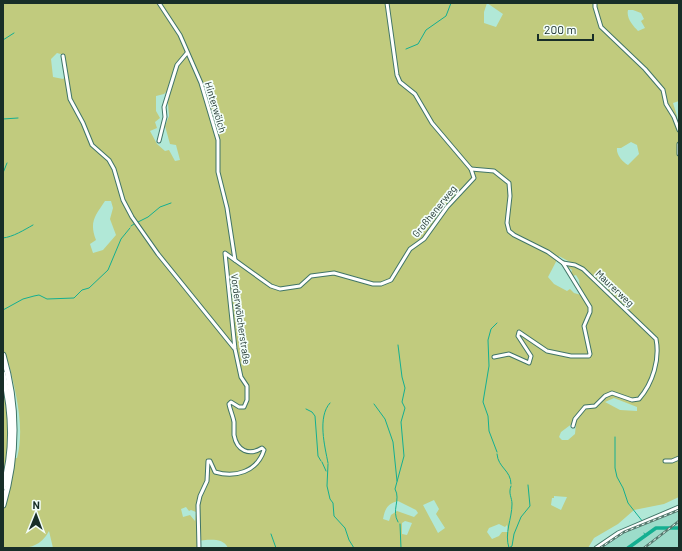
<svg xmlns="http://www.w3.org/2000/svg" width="682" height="551" viewBox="0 0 682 551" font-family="Barlow,sans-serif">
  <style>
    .built { fill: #9cdcca }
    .green { fill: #c1cb7e; fill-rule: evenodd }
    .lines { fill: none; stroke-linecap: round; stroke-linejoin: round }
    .stream { stroke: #14af91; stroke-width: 1 }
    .river { stroke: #14af91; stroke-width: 3.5 }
    .minor-casing { stroke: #417567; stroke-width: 5 }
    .highway-casing { stroke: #417567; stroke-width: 7 }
    .minor { stroke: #fff; stroke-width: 3 }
    .highway { stroke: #fff; stroke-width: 5 }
    .rail-casing { stroke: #567a6f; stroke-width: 2.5 }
    .rail { stroke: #f3fefb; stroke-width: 1; stroke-dasharray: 3; stroke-linecap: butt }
    .labels { text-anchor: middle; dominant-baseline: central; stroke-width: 3.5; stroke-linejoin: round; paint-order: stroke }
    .street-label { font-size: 10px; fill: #182e28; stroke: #f3fefb }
  </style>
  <rect width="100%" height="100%" fill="#b1e8d7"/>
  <polygon class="built" points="679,509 679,548 598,548 621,533"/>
  <path class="green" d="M3,3H679V101L673,103L677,116L679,136V497L664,504L634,510L618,524L594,538L588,548H228C223,537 207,540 197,541L198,548H53L49,531C38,551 23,548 3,548V385L8,423L7,457L17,458C25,427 16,394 9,364L3,366ZM487,3L503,14L496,27L484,23V12ZM628,10H633L641,13L644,19L641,21L645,28L638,31C633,26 626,18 628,10ZM57,53L64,55L67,75L63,79L53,77L51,59ZM167,91L169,116L165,126L170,144L176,145L180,160L175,161L169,150L165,151L157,144L150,131L157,128L155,122L160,118L156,111V96L164,94ZM631,142L637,145L639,154L628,165C622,162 616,154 617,148H621ZM105,201H111L113,208L110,219L116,235L103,250L93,253L90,244L96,240C89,222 95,216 105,201ZM559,256L570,262L564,264L572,270L571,273L573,276L576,275L579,280L581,295L574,293L570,289L567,291L554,284L548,277ZM614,398L637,407V411L620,410L605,402ZM573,423L576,424L575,434L568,440H562L559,437L561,432ZM554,496L567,497L561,510L551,505L552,498H554ZM434,500L439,509L436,514L445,528L438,533L423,505ZM398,501L416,510L418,513L414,517L397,511L391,515L389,521L383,519C385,509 387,504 398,501ZM186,507L189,511L191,510L196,512L195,521L190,515L183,517L181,509ZM405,521L412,523L407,535L402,534V523ZM499,524L505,527L507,525L508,532H502L499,536L492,539L487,532L489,528Z"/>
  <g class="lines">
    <g class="stream">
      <polyline points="3,40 14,33"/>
      <polyline points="406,49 418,44 426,30 446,16 451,3"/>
      <polyline points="3,119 18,118"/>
      <polyline points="3,173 7,163"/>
      <polyline points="138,222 148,217 160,207 171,203"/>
      <polyline points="131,226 134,224"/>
      <path d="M3,238C13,237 24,230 33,225"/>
      <polyline points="3,310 23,299 34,296 39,295 47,299 74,298 82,290 89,288 108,270 121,239 130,228"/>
      <polyline points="497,323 491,329 488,340 489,366 483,402 488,416 489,431 497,452"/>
      <polyline points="374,404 385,419 393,442 397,481"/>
      <polyline points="306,409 312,412 315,416 318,456 321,461"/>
      <polyline points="615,437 615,468 617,477 623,488 628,503 643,522"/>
      <path d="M497,454C498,468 511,470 511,484"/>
      <polyline points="322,462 326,471"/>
      <path d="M328,463C325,447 317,417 330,403"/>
      <polyline points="328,464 327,486 330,499 333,503 334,516 345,528 349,540 354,548"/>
      <path d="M398,522C391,510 401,500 395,489L404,456L401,422L405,408L402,402L405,388L402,377L398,345"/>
      <polyline points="400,524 401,548"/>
      <polyline points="644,533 645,535"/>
      <polyline points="271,534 276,548"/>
      <polyline points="509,548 512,546 514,534 521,517 530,506 528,485"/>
      <path d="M509,548C504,533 512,519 512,504C512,497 508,494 511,486"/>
    </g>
    <polyline class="river" points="628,548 656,528 679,528"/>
    <defs>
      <g id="minor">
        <polyline points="159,3 180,35 201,83 218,140 218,172 227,208 235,260"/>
        <polyline points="595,3 595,7 601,27 645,69 663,90 666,104 674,117 679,130"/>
        <polyline points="63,56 70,99 83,123 92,145 109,160 114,169 123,200 132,217 158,254 234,348"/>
        <polyline points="159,141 165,117 164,107 177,65 187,53"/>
        <polyline points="679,144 679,154"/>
        <path d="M471,169L494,171L509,183L510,196L507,223L509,231L514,235L548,252L563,263L575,265L583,269L656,339C660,359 653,383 639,399L632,400L612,393L605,396L595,406L585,407L575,419L573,426"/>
        <polyline points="494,357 509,354 529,363 531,356 518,336 519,332 547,351 571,356 589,356 590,354 584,326 590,312 590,307 563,263"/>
        <polyline points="665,461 672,461 679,458"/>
        <path d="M199,548L198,505L200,496L207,481L208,461H210L215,472C235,478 257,472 264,450L262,448C249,456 237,451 234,435C234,431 234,427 234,422C233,416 230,410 229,404L231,402L239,407H244L247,400V386L241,377L235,349L225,253L271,286L280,289L300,286L311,276L334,273L373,284H381L391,280L410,249L424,239L447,207L474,178L471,169L432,123L415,94L400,82L397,75L387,3"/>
        <polyline points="596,548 618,533 679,507"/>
      </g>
      <g id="highway">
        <path d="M3,355C18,406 18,454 3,505"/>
        <path d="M3,374C12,411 14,450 3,487"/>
      </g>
    </defs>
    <use href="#minor" class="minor-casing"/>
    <use href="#highway" class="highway-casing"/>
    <use href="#minor" class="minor"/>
    <use href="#highway" class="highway"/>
    <defs>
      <g id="rail">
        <polyline points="600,548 624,532 679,510"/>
        <polyline points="644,548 679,521"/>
      </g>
    </defs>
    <use href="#rail" class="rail-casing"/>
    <use href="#rail" class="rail"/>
  </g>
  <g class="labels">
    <g class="street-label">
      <text transform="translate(216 107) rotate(73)">Hinterwölch</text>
      <text transform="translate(434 211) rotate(-51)">Großhenerweg</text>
      <text transform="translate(615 288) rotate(43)">Maurerweg</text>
      <text transform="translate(241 319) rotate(82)">Vorderwölcherstraße</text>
    </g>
  </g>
  <rect width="682" height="551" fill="none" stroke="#182e28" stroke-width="8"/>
  <g transform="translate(36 515) rotate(1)" stroke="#f3fefb" stroke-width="3" paint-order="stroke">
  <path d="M0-3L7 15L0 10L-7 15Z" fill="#182e28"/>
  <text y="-6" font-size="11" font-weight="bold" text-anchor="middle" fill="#182e28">N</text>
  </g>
  <path d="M538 34v6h55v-6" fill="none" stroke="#182e28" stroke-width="2"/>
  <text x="544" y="34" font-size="12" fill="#182e28" stroke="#f3fefb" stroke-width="3" paint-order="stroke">200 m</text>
</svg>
